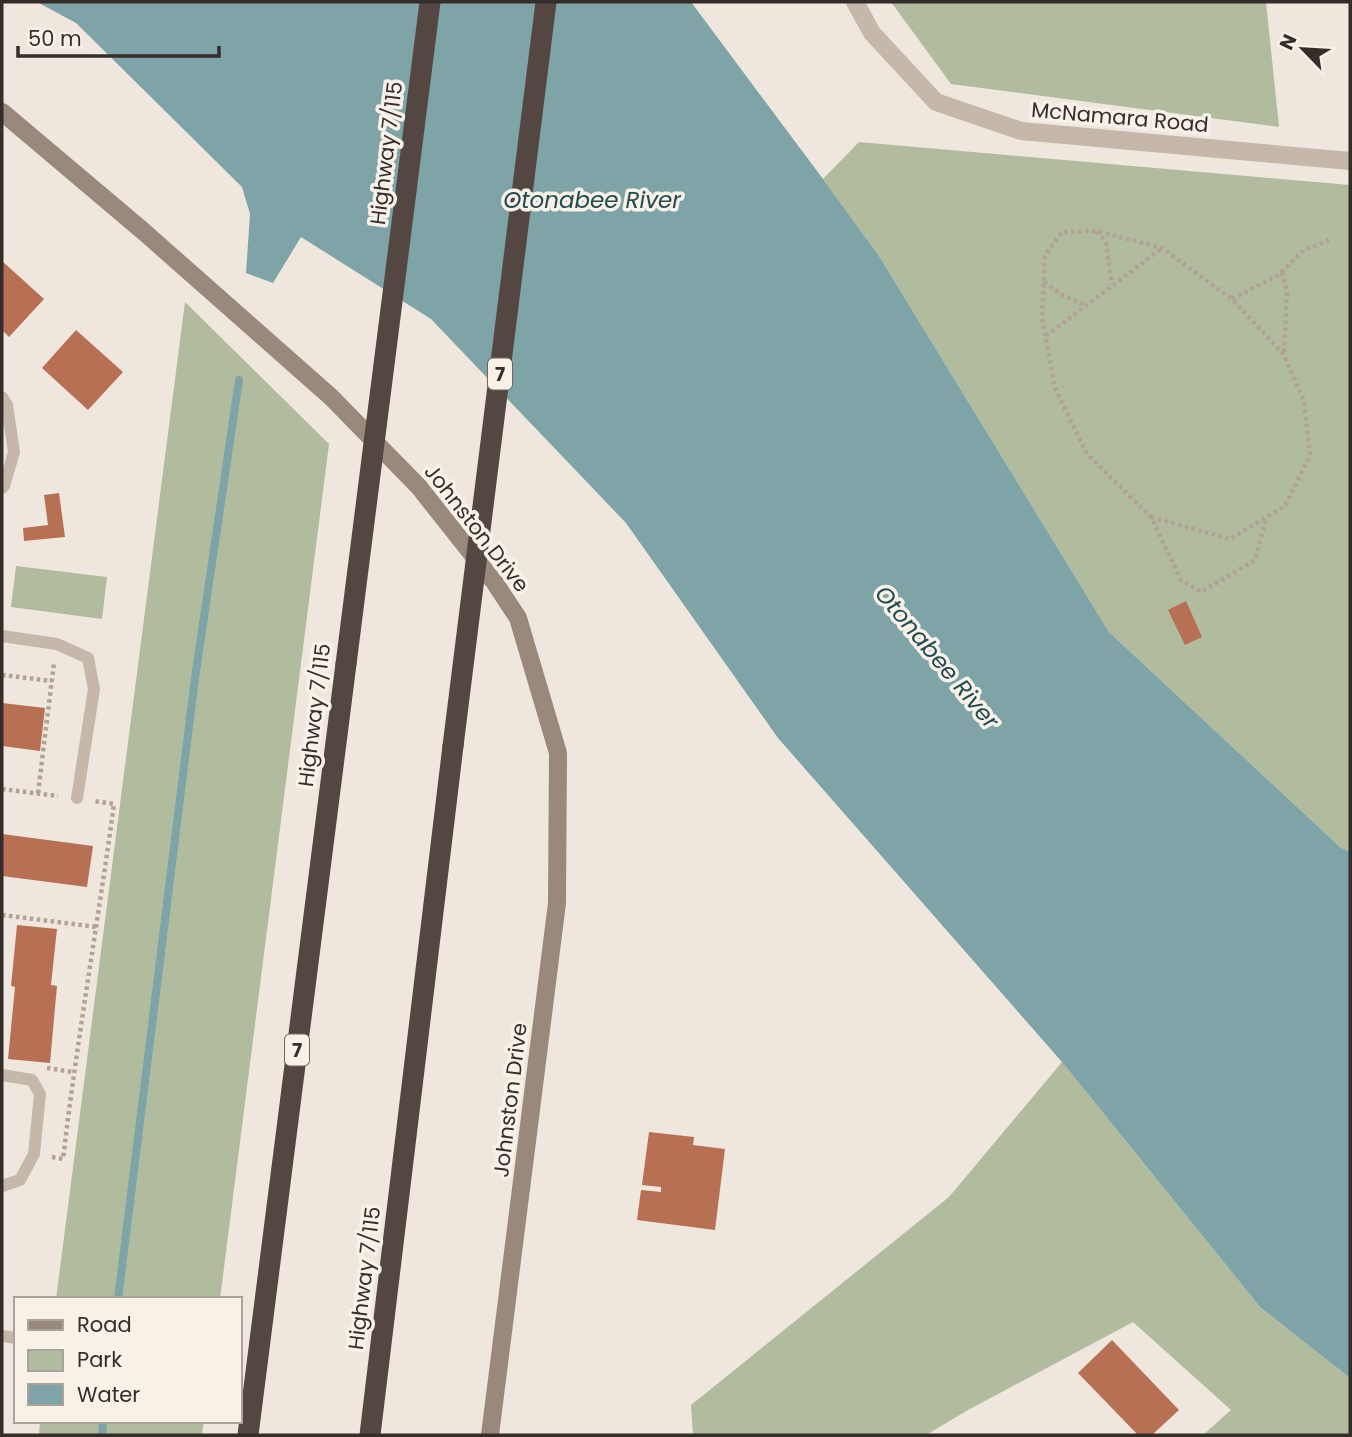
<svg xmlns="http://www.w3.org/2000/svg" width="1352" height="1437" viewBox="0 0 1352 1437" font-family="Poppins,sans-serif">
  <style>
    .green { fill: #b1bc9e }
    .water { fill: #7fa4a8 }
    .lines { fill: none; stroke-linecap: round; stroke-linejoin: round }
    .stream { stroke: #7fa4a8; stroke-width: 8 }
    .building { fill: #b77053 }
    .path { stroke: #b1a294; stroke-width: 4.5; stroke-dasharray: 3.5 3.5; stroke-linecap: butt }
    .lane { stroke: #c5b8aa; stroke-width: 12 }
    .street { stroke: #c5b8aa; stroke-width: 18 }
    .secondary { stroke: #99887c; stroke-width: 18 }
    .highway { stroke: #544741; stroke-width: 21 }
    .highway-bridge { stroke: #544741; stroke-width: 21 }
    .labels { text-anchor: middle; dominant-baseline: central; stroke-width: 7; stroke-linejoin: round; paint-order: stroke }
    .shield { fill: #f7f1e8; stroke: #6e6862; stroke-width: 2 }
    .shield-label { font-size: 19px; font-weight: bold; fill: #342d29 }
    .street-label { font-size: 21px; fill: #342d29; stroke: #f7f1e8 }
    .water-label { font-size: 23px; font-style: italic; fill: #234b50; stroke: #f7f1e8 }
  </style>
  <rect width="100%" height="100%" fill="#efe7dd"/>
  <g class="green">
    <polygon points="891,2 1266,2 1279,127 951,84"/>
    <polygon points="859,142 1350,185 1350,852 1340,847 1109,632 879,256 823,179"/>
    <polygon points="185,302 329,444 220,1299 56,1299"/>
    <polygon points="16,566 107,577 102,619 11,607"/>
    <polygon points="1062,1062 1260,1307 1350,1378 1350,1435 1203,1435 1231,1410 1133,1322 968,1410 926,1435 693,1435 691,1405 949,1197"/>
    <polygon points="40,1421 204,1421 202,1435 39,1435"/>
  </g>
  <polygon class="water" points="37,2 691,2 823,179 879,256 1109,632 1340,847 1350,852 1350,1378 1260,1307 1062,1062 778,738 626,523 431,319 301,237 273,283 246,273 250,214 242,187 76,23"/>
  <g class="lines">
    <g class="stream">
      <polyline points="118,1299 195,678 239,380"/>
      <polyline points="102,1435 103,1421"/>
    </g>
  </g>
  <g class="building">
    <polygon points="2,261 44,299 9,337 2,330"/>
    <polygon points="76,330 123,372 88,410 42,368"/>
    <polygon points="59,493 65,537 24,541 23,528 48,525 44,495"/>
    <polygon points="1186,601 1202,637 1185,645 1168,610"/>
    <polygon points="2,703 45,708 40,751 2,746"/>
    <polygon points="2,834 93,846 87,887 2,876"/>
    <polygon points="17,925 57,929 51,985 57,986 50,1063 8,1059 15,987 11,986"/>
    <polygon points="649,1132 694,1137 693,1145 725,1149 715,1230 637,1220 641,1190 661,1192 661,1187 642,1185"/>
    <polygon points="1112,1340 1179,1410 1152,1435 1138,1435 1078,1373"/>
  </g>
  <g class="lines">
    <g class="path">
      <polyline points="1097,231 1106,243 1112,285"/>
      <polyline points="1282,272 1287,292 1284,355"/>
      <polyline points="1044,282 1064,296 1086,305"/>
      <polyline points="1232,299 1277,276 1304,250 1329,240"/>
      <polyline points="1046,336 1162,248"/>
      <polyline points="1151,517 1230,539 1285,506 1310,455 1304,401 1284,355 1232,299 1162,248 1097,231 1062,232 1045,256 1042,317 1055,388 1087,454 1151,517 1181,580 1201,592 1255,560 1266,518"/>
      <polyline points="2,675 52,681"/>
      <polyline points="2,789 58,796"/>
      <polyline points="38,793 54,663"/>
      <polyline points="2,915 97,927"/>
      <polyline points="47,1068 73,1072"/>
      <path d="M52,1157L63,1159C77,1040 98,922 114,804L94,801"/>
    </g>
    <g class="lane">
      <polyline points="2,397 7,405 14,452 4,486 2,488"/>
      <polyline points="2,636 57,644 88,658 94,689 77,798"/>
      <polyline points="2,1075 32,1080 40,1094 34,1154 20,1180 2,1186"/>
      <polyline points="2,1336 16,1338"/>
    </g>
    <polyline class="street" points="855,2 872,33 936,102 1021,131 1350,161"/>
    <polyline class="secondary" points="2,112 143,231 331,397 419,487 495,583 518,618 558,753 557,903 490,1435"/>
    <g class="highway">
      <polyline points="248,1435 346,664"/>
      <polyline points="370,1435 453,746"/>
    </g>
    <g class="highway-bridge">
      <polyline points="346,664 430,2"/>
      <polyline points="453,746 546,2"/>
    </g>
  </g>
  <g class="labels">
    <g class="shield">
      <rect x="488" y="358.5" width="24" height="31" rx="5"/>
      <rect x="285" y="1034.5" width="24" height="31" rx="5"/>
    </g>
    <g class="shield-label">
      <text x="500" y="374">7</text>
      <text x="297" y="1050">7</text>
    </g>
    <g class="street-label">
      <text transform="translate(1120 117) rotate(5)">McNamara Road</text>
      <text transform="translate(386 153) rotate(-83)">Highway 7/115</text>
      <text transform="translate(477 528) rotate(52)">Johnston Drive</text>
      <text transform="translate(314 715) rotate(-83)">Highway 7/115</text>
      <text transform="translate(510 1100) rotate(-83)">Johnston Drive</text>
      <text transform="translate(364 1278) rotate(-83)">Highway 7/115</text>
    </g>
    <g class="water-label">
      <text x="592" y="200">Otonabee River</text>
      <text transform="translate(937 657) rotate(50)">Otonabee River</text>
    </g>
  </g>
  <rect width="1352" height="1437" fill="none" stroke="#342d29" stroke-width="7"/>
  <rect x="14" y="1297" width="228" height="126" fill="#f7f1e8" stroke="#a9a39c" stroke-width="2"/>
  <rect x="28" y="1320" width="35" height="10" fill="#99887c" stroke="#a9a39c" stroke-width="2"/>
  <text x="77" y="1332" font-size="21" fill="#342d29">Road</text>
  <rect x="28" y="1350" width="35" height="21" fill="#b1bc9e" stroke="#a9a39c" stroke-width="2"/>
  <text x="77" y="1367" font-size="21" fill="#342d29">Park</text>
  <rect x="28" y="1384" width="35" height="21" fill="#7fa4a8" stroke="#a9a39c" stroke-width="2"/>
  <text x="77" y="1402" font-size="21" fill="#342d29">Water</text>
  <g transform="translate(1303 49) rotate(295)" stroke="#f7f1e8" stroke-width="5" paint-order="stroke">
  <path d="M0-5L12 26L0 18L-12 26Z" fill="#342d29"/>
  <text y="-10" font-size="19" font-weight="bold" text-anchor="middle" fill="#342d29">N</text>
  </g>
  <path d="M18 46v10h201v-10" fill="none" stroke="#342d29" stroke-width="3.5"/>
  <text x="28" y="46" font-size="21" fill="#342d29" stroke="#f7f1e8" stroke-width="5" paint-order="stroke">50 m</text>
</svg>
